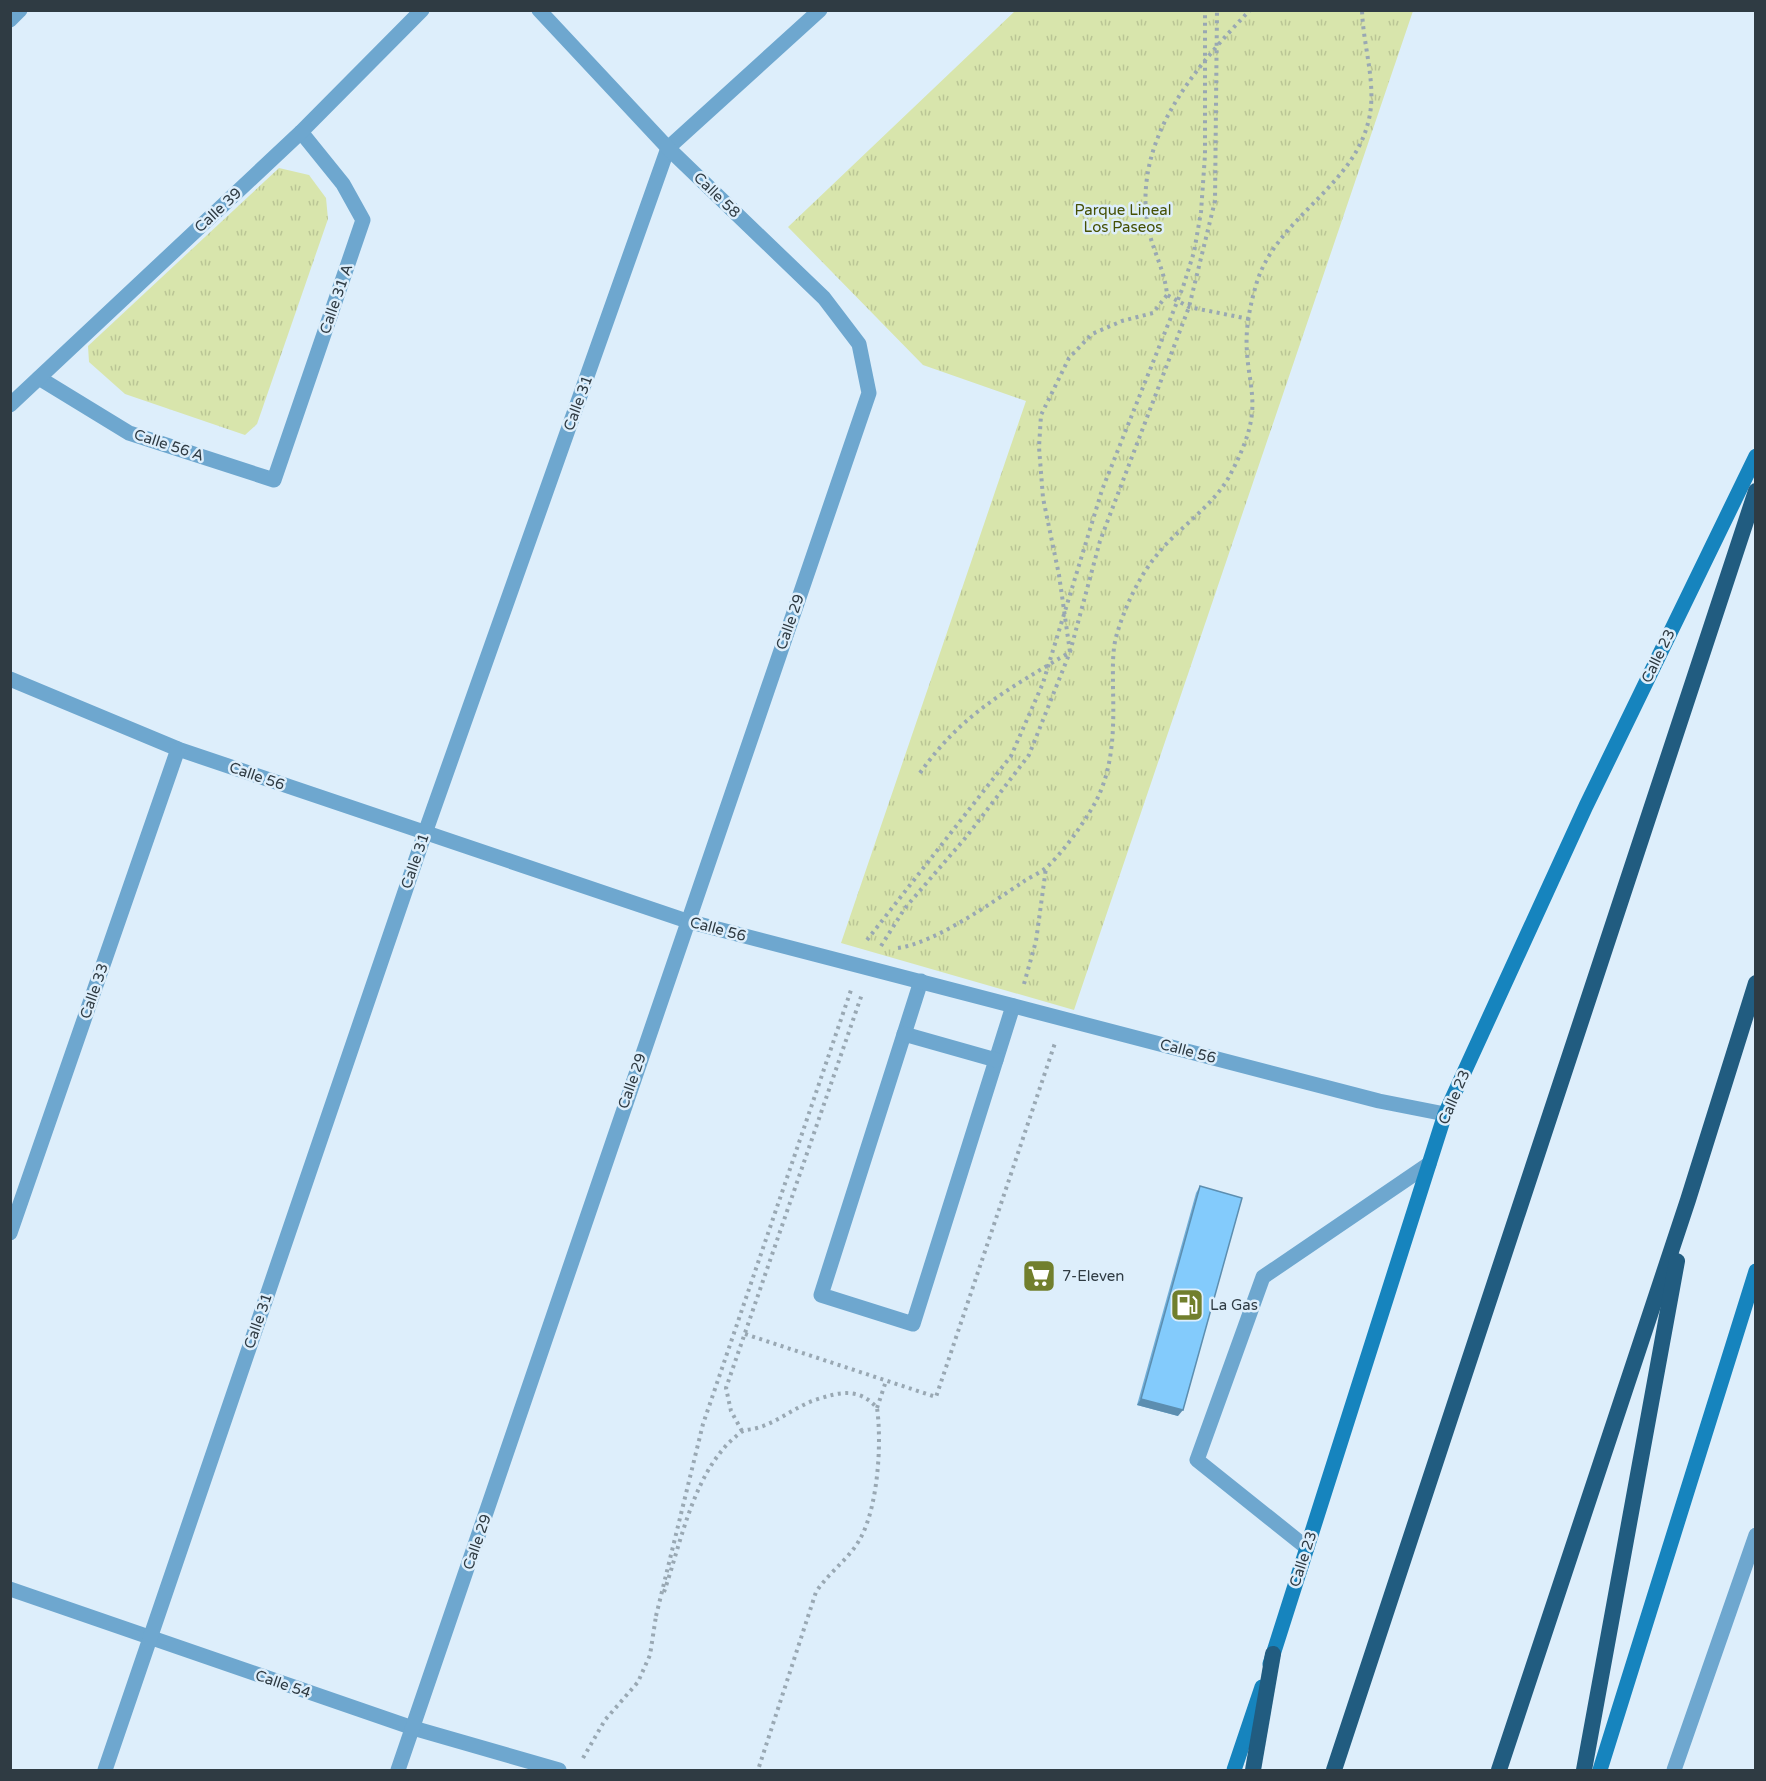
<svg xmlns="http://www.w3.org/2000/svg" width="1766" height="1781" viewBox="0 0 1766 1781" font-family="'Varela Round',sans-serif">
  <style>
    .grass { fill: url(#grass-tufts) }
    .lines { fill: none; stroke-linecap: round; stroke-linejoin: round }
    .path { stroke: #99a8b3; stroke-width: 4; stroke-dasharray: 3 4.5; stroke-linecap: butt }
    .service { stroke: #6ea7cf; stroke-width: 15 }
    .minor { stroke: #6ea7cf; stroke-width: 15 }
    .secondary { stroke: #1684be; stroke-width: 15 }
    .trunk { stroke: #215c80; stroke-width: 16 }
    .wall { fill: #71afd9 }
    .shaded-wall { fill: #5c8eb0 }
    .building { fill: #83cbfc; stroke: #5c8eb0; stroke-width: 1.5 }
    .labels { text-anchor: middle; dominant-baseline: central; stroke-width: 5; stroke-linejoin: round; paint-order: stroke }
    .street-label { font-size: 15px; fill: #2f3b43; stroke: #ddeefb }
    .park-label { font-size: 15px; fill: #455004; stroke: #ddeefb }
    .poi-label { font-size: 15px; fill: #2f3b43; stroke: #ddeefb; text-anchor: start }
  </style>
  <defs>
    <pattern id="grass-tufts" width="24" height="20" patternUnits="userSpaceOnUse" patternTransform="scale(1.5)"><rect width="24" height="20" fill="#d8e5ac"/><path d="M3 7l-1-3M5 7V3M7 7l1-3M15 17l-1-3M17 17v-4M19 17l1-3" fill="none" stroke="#bac595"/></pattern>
  </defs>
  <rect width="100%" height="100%" fill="#ddeefb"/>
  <g class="grass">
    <polygon points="1015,11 1413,11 1074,1010 841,943 1026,401 923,365 788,227"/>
    <polygon points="279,168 309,175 326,198 328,219 257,424 245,435 125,394 89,362 88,346"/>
  </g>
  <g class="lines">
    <g class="path">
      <path d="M1249,319L1189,307L1167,295C1165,269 1150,246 1147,221C1135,136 1196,67 1250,10"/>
      <path d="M920,773C962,713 1009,689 1070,652L1059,575L1043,498L1039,447L1041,415L1069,358L1092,334L1122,321L1153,313L1167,295"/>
      <polyline points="867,940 1011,756 1043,683 1102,490 1183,287 1194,252 1201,212 1205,155 1205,10"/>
      <polyline points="881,946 905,908 967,836 1029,755 1070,652 1100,541 1189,307 1215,201 1217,10"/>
      <path d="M898,948C935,943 991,903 1023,882C1030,877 1040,873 1047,867C1062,853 1078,831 1089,813C1114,775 1114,732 1113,688C1113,671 1112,653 1116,637C1124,609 1138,578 1156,556C1178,528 1211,508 1229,477C1239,458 1250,435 1252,413C1254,392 1248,373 1247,352C1245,329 1250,306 1256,285C1275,219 1351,189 1368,123C1378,87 1363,47 1362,10"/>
      <polyline points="1024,984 1036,941 1046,868"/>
      <polyline points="745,1334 936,1397 1055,1043"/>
      <polyline points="877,1408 886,1381"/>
      <polyline points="742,1431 731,1411 726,1388 862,994"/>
      <path d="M664,1592C682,1540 694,1468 740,1433C745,1429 751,1430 757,1428C778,1422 795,1407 815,1400C839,1392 859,1387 877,1408C882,1443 878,1507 860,1539C849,1559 829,1572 816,1592L758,1770"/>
      <polyline points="656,1616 703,1424 851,990"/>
      <polyline points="583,1758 605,1720 638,1682 650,1655 656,1616"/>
    </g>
    <g class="service">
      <polyline points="921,981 821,1295 913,1324 1013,1006"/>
      <polyline points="904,1034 996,1060"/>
      <polyline points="1307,1548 1197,1460 1263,1277 1429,1164"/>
      <polyline points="1674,1770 1756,1535"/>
    </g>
    <g class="minor">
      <polyline points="10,20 20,10"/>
      <polyline points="39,378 129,433 274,480 363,220 343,184 301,132"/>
      <polyline points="10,405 301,132 422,10"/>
      <polyline points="10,679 178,749 687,921 1379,1101 1445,1114"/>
      <polyline points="10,1233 178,749"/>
      <polyline points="10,1589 413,1728 559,1770"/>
      <polyline points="105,1770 425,833 668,148 820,10"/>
      <polyline points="398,1770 869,393 859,344 824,298 668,148 539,10"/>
    </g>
    <g class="secondary">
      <polyline points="1270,1664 1445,1114 1586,806 1756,456"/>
      <polyline points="1234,1770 1262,1687"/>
      <polyline points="1600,1770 1756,1271"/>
    </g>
    <g class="trunk">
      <polyline points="1253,1770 1273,1654"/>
      <polyline points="1334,1770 1756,491"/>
      <polyline points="1499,1770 1688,1200 1756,983"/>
      <polyline points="1584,1770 1677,1261"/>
    </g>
  </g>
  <polygon class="wall" points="1200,1186 1178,1416 1137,1405 1196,1193"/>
  <polygon class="shaded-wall" points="1141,1399 1183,1410 1178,1416 1137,1405"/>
  <polygon class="building" points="1200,1186 1242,1198 1183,1410 1141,1399"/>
  <defs>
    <symbol id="supermarket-square" viewBox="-11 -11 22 22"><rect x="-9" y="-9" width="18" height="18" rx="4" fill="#717f2d" stroke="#ddeefb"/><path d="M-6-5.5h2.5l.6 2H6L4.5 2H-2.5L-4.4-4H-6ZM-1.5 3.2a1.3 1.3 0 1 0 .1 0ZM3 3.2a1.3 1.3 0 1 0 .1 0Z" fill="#fff"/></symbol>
    <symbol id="fuel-square" viewBox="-11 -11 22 22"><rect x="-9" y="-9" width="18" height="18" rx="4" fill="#717f2d" stroke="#ddeefb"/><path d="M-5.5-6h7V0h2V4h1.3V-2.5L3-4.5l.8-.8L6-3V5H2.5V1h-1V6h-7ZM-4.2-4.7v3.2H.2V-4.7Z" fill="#fff"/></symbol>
  </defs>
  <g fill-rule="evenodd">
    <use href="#supermarket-square" x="1020" y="1257" width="38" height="38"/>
    <use href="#fuel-square" x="1168" y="1286" width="38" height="38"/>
  </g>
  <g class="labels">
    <g class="street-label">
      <text transform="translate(717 195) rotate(44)">Calle 58</text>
      <text transform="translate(218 210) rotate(-43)">Calle 39</text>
      <text transform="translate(336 299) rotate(-71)">Calle 31 A</text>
      <text transform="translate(578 403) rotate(-70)">Calle 31</text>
      <text transform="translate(169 445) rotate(18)">Calle 56 A</text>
      <text transform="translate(790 622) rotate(-71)">Calle 29</text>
      <text transform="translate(1658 656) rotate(-64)">Calle 23</text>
      <text transform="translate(257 776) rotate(19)">Calle 56</text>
      <text transform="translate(415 861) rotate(-71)">Calle 31</text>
      <text transform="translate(718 929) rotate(15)">Calle 56</text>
      <text transform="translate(94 991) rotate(-71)">Calle 33</text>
      <text transform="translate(1188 1051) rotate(15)">Calle 56</text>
      <text transform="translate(632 1081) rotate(-71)">Calle 29</text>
      <text transform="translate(1454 1097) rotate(-67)">Calle 23</text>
      <text transform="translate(258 1321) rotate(-71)">Calle 31</text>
      <text transform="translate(477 1542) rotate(-71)">Calle 29</text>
      <text transform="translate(1303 1559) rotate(-72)">Calle 23</text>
      <text transform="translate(283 1684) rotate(19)">Calle 54</text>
    </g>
    <g class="park-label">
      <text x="1123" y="210">Parque Lineal<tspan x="1123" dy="17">Los Paseos</tspan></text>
    </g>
    <g class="poi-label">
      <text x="1062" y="1276">7-Eleven</text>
      <text x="1210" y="1305">La Gas</text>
    </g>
  </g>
  <rect width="1766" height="1781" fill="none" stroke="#2f3b43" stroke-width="24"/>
</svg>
